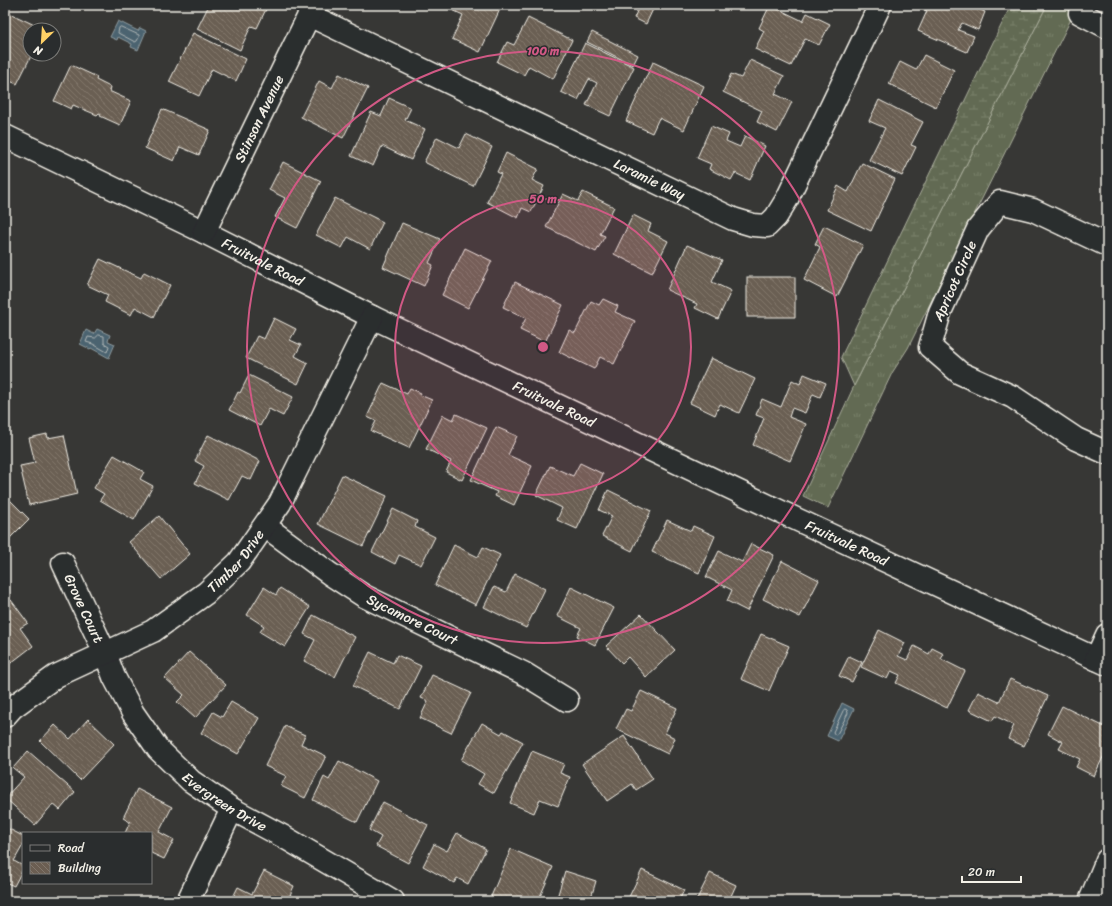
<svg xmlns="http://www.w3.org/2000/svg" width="1112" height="906" viewBox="0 0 1112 906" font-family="Sriracha,sans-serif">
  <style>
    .grass { fill: url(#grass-tufts); stroke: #abae9d }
    .wetland { fill: url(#wetland-marsh); stroke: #abae9d }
    .water { fill: #4c6370; stroke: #8f9ca0 }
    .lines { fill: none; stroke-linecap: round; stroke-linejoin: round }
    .shore { stroke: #b1b8b8; stroke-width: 1 }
    .building { fill: url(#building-back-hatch); stroke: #f4f1e8 }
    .minor-casing { stroke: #f4f1e8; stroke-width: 25 }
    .minor { stroke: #2a2d2e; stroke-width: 22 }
    .ring { fill: none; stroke: #d15985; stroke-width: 2 }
    .labels { text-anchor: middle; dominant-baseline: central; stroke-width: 3; stroke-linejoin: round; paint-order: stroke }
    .street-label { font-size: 14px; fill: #f4f1e8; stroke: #2a2d2e }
    .centre { fill: #d15985; stroke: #2a2d2e; stroke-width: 2 }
    .ring-label { font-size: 12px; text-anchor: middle; font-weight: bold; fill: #d15985; stroke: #2a2d2e; stroke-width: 3; stroke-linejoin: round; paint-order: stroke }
  </style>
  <defs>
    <pattern id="grass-tufts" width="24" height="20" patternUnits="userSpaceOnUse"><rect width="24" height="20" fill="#626b52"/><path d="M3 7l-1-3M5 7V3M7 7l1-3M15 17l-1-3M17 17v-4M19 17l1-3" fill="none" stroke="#79816b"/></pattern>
    <pattern id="wetland-marsh" width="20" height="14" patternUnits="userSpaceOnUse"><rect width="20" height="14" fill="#626b52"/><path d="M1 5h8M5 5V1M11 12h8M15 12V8" fill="none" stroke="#79816b"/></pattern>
    <pattern id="building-back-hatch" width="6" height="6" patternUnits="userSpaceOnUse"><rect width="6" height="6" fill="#6b5e52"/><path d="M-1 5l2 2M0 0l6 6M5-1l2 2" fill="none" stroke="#81766b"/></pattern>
  </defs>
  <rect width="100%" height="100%" fill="#373735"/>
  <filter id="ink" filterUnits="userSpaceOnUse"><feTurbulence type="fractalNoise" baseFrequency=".025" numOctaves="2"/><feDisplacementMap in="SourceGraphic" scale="8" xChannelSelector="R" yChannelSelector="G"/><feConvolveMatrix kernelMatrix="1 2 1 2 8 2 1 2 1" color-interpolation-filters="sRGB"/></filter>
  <g filter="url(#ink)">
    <polygon class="grass" points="1047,5 1078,5 908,348 892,373 828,508 803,496 854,386"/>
    <polygon class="wetland" points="1011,5 1047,5 854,386 841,357"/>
    <g class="water">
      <polygon points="118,21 138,31 140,28 146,31 138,50 131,47 132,44 118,37 117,40 110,37"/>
      <polygon points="97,329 110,335 108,341 115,344 109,358 91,348 90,349 80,344 86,330 94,334"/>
      <polygon points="842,703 854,709 838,741 827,736"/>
    </g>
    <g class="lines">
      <g class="shore">
        <polygon points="121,27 139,35 139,37 137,41 135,42 118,33 119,28"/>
        <polygon points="99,335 104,336 104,343 109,346 107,352 93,344 86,342 88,337 95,338"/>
        <polygon points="845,709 847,710 848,713 837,734 835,735 833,732 843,711"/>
      </g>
    </g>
    <g class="building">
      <polygon points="209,5 268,5 257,28 251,26 240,50 197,29"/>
      <polygon points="447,5 502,5 480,52 452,39 463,15 446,7"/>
      <polygon points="629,5 655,5 646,24 634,18 638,9"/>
      <polygon points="770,5 803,21 807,13 830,24 819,45 805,39 791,66 755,49 764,31 759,28"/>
      <polygon points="924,5 969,5 985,12 978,30 962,23 958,30 974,36 967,52 918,31 927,11 923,9"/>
      <polygon points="5,11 43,29 30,30 30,54 32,54 17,84 5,79"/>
      <polygon points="528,18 572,40 553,79 529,66 524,75 497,62 507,42 514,45"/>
      <polygon points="592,32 638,55 633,65 587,42"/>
      <polygon points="193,33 246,59 236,81 212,69 199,96 169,82"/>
      <polygon points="585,43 634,67 610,116 586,105 597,83 589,79 578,100 561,92"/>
      <polygon points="924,55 954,70 936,107 889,84 900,62 916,70"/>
      <polygon points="750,60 784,76 775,94 792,102 777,132 757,122 762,111 723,92 731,74 741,78"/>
      <polygon points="653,62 704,86 684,130 659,118 652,133 626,121"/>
      <polygon points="71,65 97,77 96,80 110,87 109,91 131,101 120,125 100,116 101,114 99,113 97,115 73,105 71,109 54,101"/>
      <polygon points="339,74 368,88 343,138 301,117 319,81 332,88"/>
      <polygon points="389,98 411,108 405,120 425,129 411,160 382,146 373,166 351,156 371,112 381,116"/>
      <polygon points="879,100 923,122 911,145 916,147 902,176 869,160 885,128 869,121"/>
      <polygon points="162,109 210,130 199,155 180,147 174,161 145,148"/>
      <polygon points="711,126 729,134 726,141 740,147 745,136 765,146 750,180 735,173 731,180 709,169 711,164 697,158"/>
      <polygon points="466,134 492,147 473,186 424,162 437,137 459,148"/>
      <polygon points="506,153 538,169 532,180 544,186 531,212 522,208 518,218 487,202 501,174 497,172"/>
      <polygon points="283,162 321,181 297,228 275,217 285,198 269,190"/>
      <polygon points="862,163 895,179 871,231 827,210 838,186 848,192"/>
      <polygon points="583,192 614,207 600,234 605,236 596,252 546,227 563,194 578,201"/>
      <polygon points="335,198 383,222 370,249 348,237 342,248 316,235"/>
      <polygon points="633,215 651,224 648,231 668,241 652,273 614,254"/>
      <polygon points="402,223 440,239 429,263 433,265 424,286 383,267"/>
      <polygon points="824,226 863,245 837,297 804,280 820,247 815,244"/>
      <polygon points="687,245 722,260 712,282 731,291 718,319 695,308 697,304 667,290"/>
      <polygon points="465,248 492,261 468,308 442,295"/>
      <polygon points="100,259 141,278 144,272 170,285 154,317 135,307 131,315 105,302 108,295 87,285"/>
      <rect x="747" y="277" width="48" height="40"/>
      <polygon points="515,282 563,305 545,342 520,330 526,318 503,307"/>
      <polygon points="603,299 618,306 615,312 635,321 614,364 600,357 594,369 559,352 569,330 575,333 591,301 599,305"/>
      <polygon points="274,318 296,329 290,340 301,345 295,356 308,363 298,384 246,358 257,336 264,339"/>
      <polygon points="711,358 755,379 739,413 720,404 715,415 690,403"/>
      <polygon points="804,374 826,383 820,397 813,394 805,413 792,408 789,417 806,424 790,461 753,445 764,418 756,415 762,399 781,407 792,380 800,384"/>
      <polygon points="249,375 293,397 283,416 269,409 260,426 229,410 238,392 240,393"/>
      <polygon points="383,383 407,394 410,388 421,393 420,395 432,400 409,448 371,431 376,421 367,417"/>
      <polygon points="456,414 487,428 462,480 446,472 451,461 426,449 443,415 453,420"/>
      <polygon points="496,427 517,436 508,455 532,466 514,505 495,496 497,492 471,480"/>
      <polygon points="47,434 48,438 64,435 77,494 29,505 20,466 35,463 29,438"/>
      <polygon points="208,435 260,461 251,480 242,476 229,500 195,483 204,466 195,461"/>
      <polygon points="114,455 144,472 140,479 153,486 134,520 100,500 104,494 94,488"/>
      <polygon points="580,463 603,474 577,529 557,520 562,508 536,495 550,466 573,476"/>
      <polygon points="342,475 387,496 363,546 318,524"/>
      <polygon points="608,490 651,511 632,551 602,536 612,516 599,510"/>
      <polygon points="5,495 29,519 5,543"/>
      <polygon points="393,509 417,521 415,527 435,537 421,565 399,555 395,564 372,552"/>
      <polygon points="159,516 190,554 161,579 129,542"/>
      <polygon points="667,520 691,531 693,526 715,536 699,573 652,552"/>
      <polygon points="751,544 774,555 747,611 727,601 732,590 706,577 719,551 742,562"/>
      <polygon points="454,545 478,557 483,547 500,555 476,605 435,585"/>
      <polygon points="782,561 819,580 800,617 763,599"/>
      <polygon points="515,574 545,589 526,628 484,607 494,587 506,592"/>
      <polygon points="5,586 10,597 5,599"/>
      <polygon points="264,587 276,595 280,588 310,607 285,647 260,632 264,626 247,615"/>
      <polygon points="571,587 614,608 595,645 577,636 581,628 557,616"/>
      <polygon points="11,600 28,623 20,628 33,646 7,666 5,664 5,605"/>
      <polygon points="641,614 675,650 646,677 628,657 622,663 606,646"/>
      <polygon points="313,615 355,637 335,677 304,661 315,640 304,634"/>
      <polygon points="879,630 905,643 898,656 907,660 914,646 929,654 932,648 944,654 941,659 965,671 947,708 896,683 900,675 891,671 887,679 861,667"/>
      <polygon points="761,634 789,646 769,691 741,679"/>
      <polygon points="189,652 226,685 195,718 177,702 184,695 165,678"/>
      <polygon points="370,652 393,663 397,655 421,666 400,709 353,686"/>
      <polygon points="849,656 862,662 852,682 839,676"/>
      <polygon points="432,675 471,693 451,733 420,718 428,701 421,698"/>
      <polygon points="1010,679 1048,696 1024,746 1008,739 1014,725 995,716 992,721 969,710 978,692 999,702"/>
      <polygon points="641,691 677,708 665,733 675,738 668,754 616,729 626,709 631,711"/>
      <polygon points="231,702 259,718 238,754 201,733 213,712 222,717"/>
      <polygon points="1062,706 1107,728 1107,749 1094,776 1076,767 1080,759 1059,749 1063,742 1048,734"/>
      <polygon points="88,719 114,744 80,780 40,741 55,725 70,739"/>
      <polygon points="482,723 501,734 503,731 523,742 494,793 478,784 484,774 461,760"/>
      <polygon points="285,726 305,735 301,744 326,756 305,798 281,786 286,776 265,766"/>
      <polygon points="624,736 653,779 636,790 632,784 607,801 582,764"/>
      <polygon points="28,751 75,792 60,810 53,804 35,825 5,798 24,777 13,768"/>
      <polygon points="532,751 564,764 560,773 570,777 558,806 540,799 534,813 510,803"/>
      <polygon points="339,761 377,781 357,822 313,800 324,777 329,780"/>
      <polygon points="137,789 172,807 159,832 174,840 164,859 151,853 151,833 125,833 130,822 123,818"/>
      <polygon points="383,802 428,825 408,863 376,846 381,837 369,830"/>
      <polygon points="5,827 23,836 23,845 14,861 23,866 23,869 14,886 5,882"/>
      <polygon points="457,833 486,849 468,884 457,878 454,883 423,866 434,844 447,851"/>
      <polygon points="511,849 553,867 538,901 495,901 490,899"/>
      <polygon points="642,870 684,890 679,901 633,901 628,899"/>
      <polygon points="264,871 294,886 290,895 301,901 231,901 238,887 252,894"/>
      <polygon points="565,871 596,881 590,901 556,901"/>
      <polygon points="710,873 736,885 731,896 740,900 742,896 753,901 696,901"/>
    </g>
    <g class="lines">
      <defs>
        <g id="minor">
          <polyline points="1080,13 1107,27"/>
          <path id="s1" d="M309,15L733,219L753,225L767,226L776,217L787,199L880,5"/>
          <path id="s2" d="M5,136L204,232L372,317L798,520L1107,664"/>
          <path id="s3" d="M204,232L314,5"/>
          <polyline points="1107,245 1033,210 1000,202 978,229 940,312 930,347 960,373 1013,397 1076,439 1107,453"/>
          <path id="s4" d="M265,526L330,574L364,596L523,673L567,700"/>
          <path id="s5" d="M63,563L105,653L114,677L133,713L158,749L191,781L232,809L284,837L393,901"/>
          <polyline points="1096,659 1107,635"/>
          <path id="s6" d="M5,716L13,707L56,676L153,631L206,593L239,562L280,503L372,317"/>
          <polyline points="188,901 232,809"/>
          <polyline points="1090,901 1107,860"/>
        </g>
      </defs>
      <use href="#minor" class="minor-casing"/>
      <use href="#minor" class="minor"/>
    </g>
  </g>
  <circle cx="543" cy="347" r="148" fill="#d15985" fill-opacity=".12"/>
  <g class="ring">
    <circle cx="543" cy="347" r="148"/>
    <circle cx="543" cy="347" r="296"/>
  </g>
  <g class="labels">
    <g class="street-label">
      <text stroke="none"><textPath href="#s3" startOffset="126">Stinson Avenue</textPath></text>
      <text stroke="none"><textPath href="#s1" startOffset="378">Laramie Way</textPath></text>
      <text stroke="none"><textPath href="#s2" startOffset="287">Fruitvale Road</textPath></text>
      <text transform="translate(955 281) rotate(-66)">Apricot Circle</text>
      <text stroke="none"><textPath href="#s2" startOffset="611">Fruitvale Road</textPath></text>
      <text stroke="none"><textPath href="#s2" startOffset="935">Fruitvale Road</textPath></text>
      <text stroke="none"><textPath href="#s6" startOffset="281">Timber Drive</textPath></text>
      <text stroke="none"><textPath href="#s5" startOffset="50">Grove Court</textPath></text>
      <text stroke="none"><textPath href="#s4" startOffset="175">Sycamore Court</textPath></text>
      <text stroke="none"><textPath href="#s5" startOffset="295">Evergreen Drive</textPath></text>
    </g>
  </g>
  <circle cx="543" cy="347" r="6" class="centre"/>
  <g class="ring-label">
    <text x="543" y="55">100 m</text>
    <text x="543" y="203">50 m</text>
  </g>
  <rect width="1112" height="906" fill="none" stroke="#2a2d2e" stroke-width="20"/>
  <rect x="10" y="10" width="1092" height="886" fill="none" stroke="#f4f1e8" stroke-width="1.5" filter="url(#ink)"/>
  <rect x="22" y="832" width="130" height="52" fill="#2a2d2e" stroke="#7b7b78"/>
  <rect x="30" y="845" width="20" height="6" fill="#2a2d2e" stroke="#7b7b78"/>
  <text x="58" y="852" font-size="12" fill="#f4f1e8">Road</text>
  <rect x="30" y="862" width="20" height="12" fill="url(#building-back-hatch)" stroke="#7b7b78"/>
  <text x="58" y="872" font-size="12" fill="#f4f1e8">Building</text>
  <g transform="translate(42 42) rotate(205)"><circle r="19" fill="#2a2d2e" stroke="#7b7b78"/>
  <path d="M0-3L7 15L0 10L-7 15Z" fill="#ffd166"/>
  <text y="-6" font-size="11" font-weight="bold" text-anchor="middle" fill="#f4f1e8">N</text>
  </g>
  <path d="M962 876v6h59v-6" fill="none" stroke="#f4f1e8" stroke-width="2"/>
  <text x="968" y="876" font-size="12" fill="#f4f1e8" stroke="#2a2d2e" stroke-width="3" paint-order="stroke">20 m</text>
</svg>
